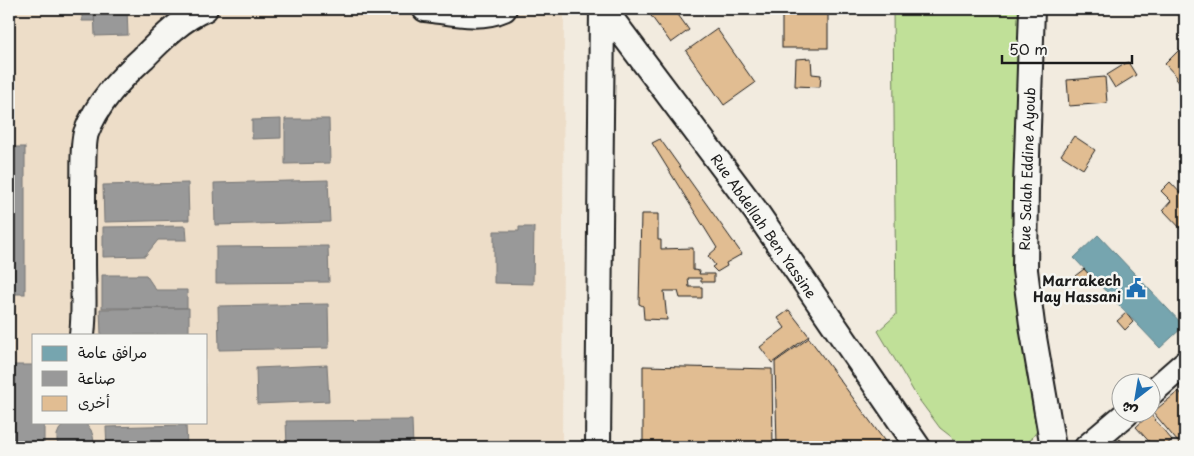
<svg xmlns="http://www.w3.org/2000/svg" width="1194" height="456" viewBox="0 0 1194 456" font-family="'Playpen Sans','Playpen Sans Arabic',sans-serif">
  <style>
    .built { fill: #edddc8; fill-rule: evenodd }
    .green { fill: #c0e098; stroke: #6e7e5a }
    .public { fill: #76a5af; stroke: #5b7c83 }
    .industry { fill: #999; stroke: #747474 }
    .building { fill: #e1bd92; stroke: #1c1c1c }
    .lines { fill: none; stroke-linecap: round; stroke-linejoin: round }
    .minor-casing { stroke: #1c1c1c; stroke-width: 28 }
    .minor { stroke: #f6f6f2; stroke-width: 24 }
    .labels { text-anchor: middle; dominant-baseline: central; stroke-width: 5; stroke-linejoin: round; paint-order: stroke }
    .street-label { font-size: 14px; fill: #1c1c1c; stroke: #f6f6f2 }
    .poi-label { font-size: 14px; font-weight: bold; fill: #1c1c1c; stroke: #f6f6f2; text-anchor: end }
  </style>
  <rect width="100%" height="100%" fill="#f2ebdf"/>
  <filter id="ink" filterUnits="userSpaceOnUse"><feTurbulence type="fractalNoise" baseFrequency=".02" numOctaves="2"/><feDisplacementMap in="SourceGraphic" scale="10" xChannelSelector="R" yChannelSelector="G"/><feConvolveMatrix kernelMatrix="1 2 1 2 8 2 1 2 1" color-interpolation-filters="sRGB"/></filter>
  <g filter="url(#ink)">
    <path class="built" d="M9,9H564L562,447H9ZM34,335H206V422H34Z"/>
    <polygon class="green" points="893,9 1029,9 1019,280 1042,424 1030,441 1009,447 986,447 962,445 940,428 917,397 878,331 896,315"/>
    <polygon class="public" points="1098,235 1184,326 1160,348 1074,258"/>
    <g class="industry">
      <polygon points="82,9 94,9 95,21 82,21"/>
      <polygon points="94,9 127,9 128,35 95,36"/>
      <polygon points="281,119 281,138 252,139 252,120"/>
      <polygon points="285,119 329,119 330,163 285,164"/>
      <rect x="9" y="147" width="16" height="147"/>
      <polygon points="328,180 330,222 215,225 214,183"/>
      <polygon points="188,183 189,220 104,222 103,185"/>
      <polygon points="186,226 187,240 158,240 145,256 103,257 103,227"/>
      <polygon points="519,227 534,227 533,284 494,283 494,231 519,231"/>
      <polygon points="328,246 329,282 216,283 216,247"/>
      <polygon points="102,275 146,275 156,290 187,290 187,308 102,308"/>
      <polygon points="328,304 329,348 219,350 218,306"/>
      <polygon points="189,308 189,335 101,335 100,309"/>
      <polygon points="9,365 34,365 34,422 44,422 44,447 9,447"/>
      <polygon points="327,365 329,401 257,404 256,368"/>
      <polygon points="412,420 413,447 287,447 286,421"/>
      <polygon points="69,422 82,422 87,425 91,430 93,436 94,442 92,447 59,447 57,441 57,435 59,430 63,425"/>
      <polygon points="186,425 187,447 107,447 106,427"/>
    </g>
    <g class="building">
      <polygon points="646,9 674,9 689,30 671,43"/>
      <rect x="782" y="9" width="46" height="39"/>
      <polygon points="717,29 755,83 724,105 686,51"/>
      <polygon points="1184,45 1185,46 1185,89 1176,79 1177,77 1165,64"/>
      <polygon points="811,58 812,74 821,75 820,87 795,86 796,59"/>
      <polygon points="1128,62 1136,75 1115,88 1107,75"/>
      <polygon points="1105,77 1107,103 1069,106 1067,80"/>
      <polygon points="1074,136 1095,150 1083,169 1061,155"/>
      <polygon points="660,139 742,254 726,263 727,266 717,272 712,267 715,265 708,256 717,248 652,143"/>
      <polygon points="1170,182 1185,198 1185,233 1163,210 1171,201 1161,191"/>
      <polygon points="641,214 658,214 658,240 661,240 661,249 693,248 693,270 700,271 699,274 714,274 714,282 701,282 701,278 688,278 689,287 702,287 702,298 680,298 678,291 664,291 667,320 644,319 643,306 639,304"/>
      <polygon points="1084,269 1092,278 1083,285 1075,276"/>
      <polygon points="789,310 809,336 772,363 760,347 785,328 778,318"/>
      <polygon points="1126,313 1133,322 1125,330 1117,321"/>
      <polygon points="809,338 889,447 777,447 775,362"/>
      <polygon points="643,366 772,369 773,447 643,447"/>
      <polygon points="1179,391 1185,399 1185,447 1182,447 1153,412"/>
      <polygon points="1150,414 1172,440 1165,446 1166,447 1154,447 1136,427"/>
      <polygon points="1120,439 1127,447 1111,447"/>
    </g>
    <g class="lines">
      <defs>
        <g id="minor">
          <path d="M425,9C451,12 479,20 504,9"/>
          <polyline points="604,9 755,210 918,447"/>
          <polyline points="1032,9 1026,185 1025,270 1033,332 1053,447"/>
          <path d="M82,335C85,311 83,287 83,262C83,237 83,212 83,186C84,171 82,147 86,133C97,103 120,79 143,58C162,39 181,19 205,9"/>
          <polyline points="1152,392 1185,363"/>
          <polyline points="598,447 602,9"/>
          <polyline points="1087,447 1126,414"/>
        </g>
      </defs>
      <use href="#minor" class="minor-casing"/>
      <use href="#minor" class="minor"/>
    </g>
  </g>
  <defs>
    <symbol id="civic-bare" viewBox="-9 -9 18 18"><path d="M-.6-6.5H3V-4.5H.6V-3L4-1V1h2V6H-6V1h2V-1L-.6-3ZM-1.2 2.5V6h2.4V2.5Z" fill="#1f6fb2" stroke="#f6f6f2" stroke-width="2.5" paint-order="stroke"/></symbol>
  </defs>
  <g fill-rule="evenodd">
    <use href="#civic-bare" x="1122" y="274" width="28" height="28"/>
  </g>
  <g class="labels">
    <g class="street-label">
      <text transform="translate(1027 169) rotate(-88)">Rue Salah Eddine Ayoub</text>
      <text transform="translate(764 226) rotate(55)">Rue Abdellah Ben Yassine</text>
    </g>
    <g class="poi-label">
      <text x="1121" y="280">Marrakech<tspan x="1121" dy="16">Hay Hassani</tspan></text>
    </g>
  </g>
  <rect width="1194" height="456" fill="none" stroke="#f6f6f2" stroke-width="30"/>
  <rect x="15" y="15" width="1164" height="426" fill="none" stroke="#1c1c1c" stroke-width="2" filter="url(#ink)"/>
  <rect x="32" y="334" width="175" height="90" fill="#f6f6f2" stroke="#9f9f9c"/>
  <rect x="42" y="346" width="25" height="15" fill="#76a5af" stroke="#9f9f9c"/>
  <text x="78" y="358" font-size="15" fill="#1c1c1c">مرافق عامة</text>
  <rect x="42" y="371" width="25" height="15" fill="#999999" stroke="#9f9f9c"/>
  <text x="78" y="384" font-size="15" fill="#1c1c1c">صناعة</text>
  <rect x="42" y="396" width="25" height="15" fill="#e1bd92" stroke="#9f9f9c"/>
  <text x="78" y="408" font-size="15" fill="#1c1c1c">أخرى</text>
  <g transform="translate(1136 398) rotate(211)"><circle r="24" fill="#f6f6f2" stroke="#9f9f9c"/>
  <path d="M0-4L9 19L0 12L-9 19Z" fill="#1f6fb2"/>
  <text y="-8" font-size="14" font-weight="bold" text-anchor="middle" fill="#1c1c1c">ش</text>
  </g>
  <path d="M1002 55v8h130v-8" fill="none" stroke="#1c1c1c" stroke-width="2.5"/>
  <text x="1009" y="55" font-size="15" fill="#1c1c1c" stroke="#f6f6f2" stroke-width="4" paint-order="stroke">50 m</text>
</svg>
